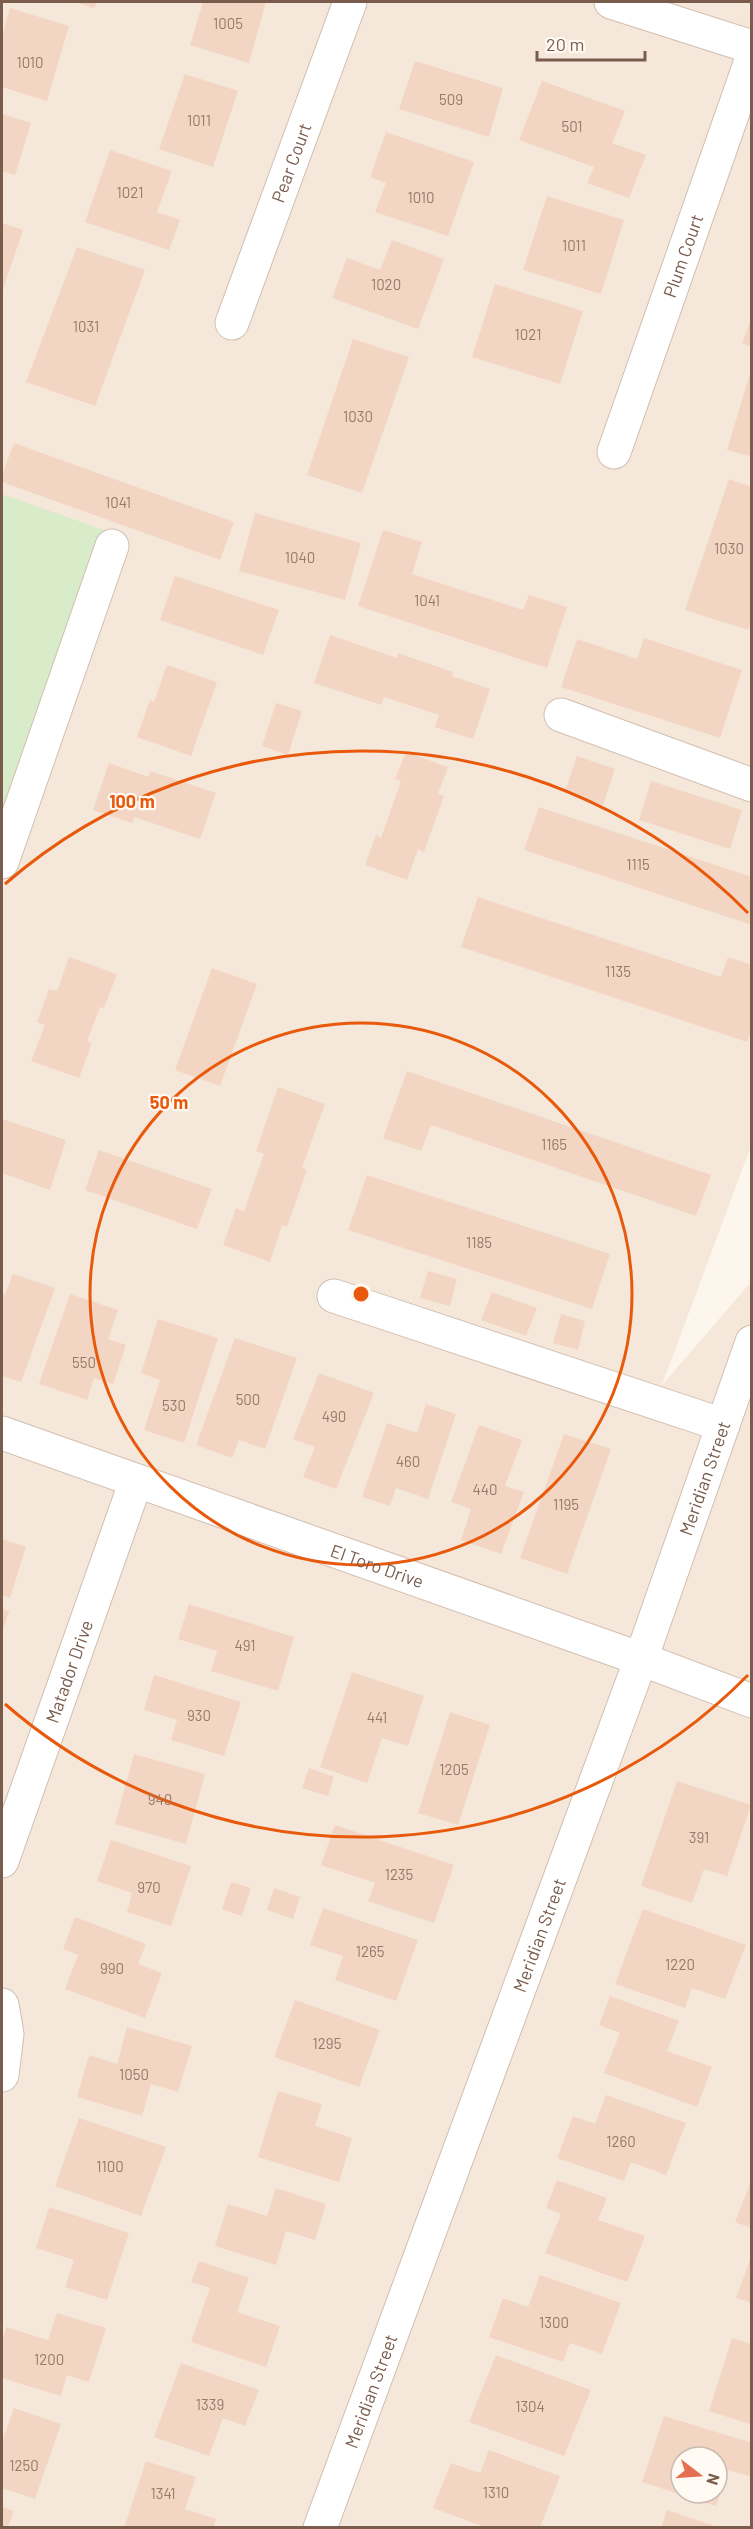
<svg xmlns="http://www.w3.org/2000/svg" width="753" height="2529" viewBox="0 0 753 2529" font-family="Barlow,sans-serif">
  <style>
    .residential { fill: #f5e8da; fill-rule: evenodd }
    .green { fill: #d8ecc9 }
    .building { fill: #f3d5c3; fill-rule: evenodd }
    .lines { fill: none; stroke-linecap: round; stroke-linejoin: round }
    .minor-casing { stroke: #d1beb0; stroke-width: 35 }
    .minor { stroke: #fff; stroke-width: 33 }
    .ring { fill: none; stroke: #e8590c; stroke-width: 3 }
    .labels { text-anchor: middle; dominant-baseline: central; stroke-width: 4.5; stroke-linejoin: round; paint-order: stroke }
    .number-label { font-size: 15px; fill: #987a6a }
    .street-label { font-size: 18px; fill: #7a5c4d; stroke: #fffaf3 }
    .centre { fill: #e8590c; stroke: #fffaf3; stroke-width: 3 }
    .ring-label { font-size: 18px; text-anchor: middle; font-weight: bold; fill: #e8590c; stroke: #fffaf3; stroke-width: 4.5; stroke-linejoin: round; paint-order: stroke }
  </style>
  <rect width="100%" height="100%" fill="#fdf6ec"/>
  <path class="residential" d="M2,2H751V1146L662,1385L751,1282V2527L2,2528ZM681,2457H717V2493H681Z"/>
  <polygon class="green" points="2,494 107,531 2,846"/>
  <g class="building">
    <polygon points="74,2 97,2 94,8"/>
    <polygon points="203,2 266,2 249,63 190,45"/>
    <polygon points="10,8 69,26 47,101 2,87 2,36"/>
    <polygon points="415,61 503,88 489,137 399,109"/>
    <polygon points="185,74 238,91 213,167 159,149"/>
    <polygon points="542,81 625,111 612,143 646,155 629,198 587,183 594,167 519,140"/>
    <polygon points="2,114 31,123 15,175 2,171"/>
    <polygon points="386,132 474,162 448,236 375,212 386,183 370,177"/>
    <polygon points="110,150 172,171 157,212 180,220 169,250 85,222"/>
    <polygon points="547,196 624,220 601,294 523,270"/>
    <polygon points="2,223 23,230 2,292"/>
    <polygon points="392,240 444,259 418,329 332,298 347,258 380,270"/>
    <polygon points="77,247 145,270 95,406 26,382"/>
    <polygon points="495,284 583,311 560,384 472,357"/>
    <polygon points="752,316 752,347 742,344"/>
    <polygon points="353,339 409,357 362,493 307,475"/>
    <polygon points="751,370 752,370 752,457 727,450"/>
    <polygon points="14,443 234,522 220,560 2,482 2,475"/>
    <polygon points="729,479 752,487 752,620 748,630 685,610"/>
    <polygon points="255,513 361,543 345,600 239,571"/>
    <polygon points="383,530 422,542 412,574 523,610 529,595 567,607 547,668 358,606"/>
    <polygon points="175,576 279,610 263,655 160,620"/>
    <polygon points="330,635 397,658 398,653 453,672 452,676 490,689 473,739 435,727 439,715 384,697 381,705 314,683"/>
    <polygon points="644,638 742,670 720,738 561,687 577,639 637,659"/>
    <polygon points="167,665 217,682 191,756 137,737 150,700 154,702"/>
    <polygon points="276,703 302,711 288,755 262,746"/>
    <polygon points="406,752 448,767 438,794 444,796 424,852 418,849 407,880 365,865 376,835 381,838 401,781 395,779"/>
    <polygon points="577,756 615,769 603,805 565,791"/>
    <polygon points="109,763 148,777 150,771 216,793 200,839 134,817 132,823 93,810"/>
    <polygon points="651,781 742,810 730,849 639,820"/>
    <polygon points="539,807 752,877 752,925 524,850"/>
    <polygon points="478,897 721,977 728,957 752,965 752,1029 747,1042 461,947"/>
    <polygon points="69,957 117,974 104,1008 100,1007 87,1041 92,1043 79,1078 31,1061 45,1025 37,1022 49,989 57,991"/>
    <polygon points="212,968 257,984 220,1086 175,1070"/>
    <polygon points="407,1071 711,1175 696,1216 431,1125 421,1151 383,1138"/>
    <polygon points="278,1087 325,1104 302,1168 307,1170 287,1227 282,1225 270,1262 223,1245 236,1208 244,1211 264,1154 256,1151"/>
    <polygon points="2,1119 66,1140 50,1190 2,1173"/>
    <polygon points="99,1150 212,1189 197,1229 85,1190"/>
    <polygon points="367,1175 610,1254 592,1309 348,1230"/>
    <polygon points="428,1271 457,1279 450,1306 420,1298"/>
    <polygon points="13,1274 55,1288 21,1382 2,1376 2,1293 5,1295"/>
    <polygon points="492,1292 537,1308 526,1336 481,1320"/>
    <polygon points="70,1294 118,1310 108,1339 126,1345 113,1384 94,1378 87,1400 39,1384"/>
    <polygon points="561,1314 585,1321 578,1350 553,1343"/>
    <polygon points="158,1319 218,1338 184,1443 144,1430 160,1380 141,1373"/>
    <polygon points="235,1338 297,1358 265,1449 239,1440 232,1458 196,1445"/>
    <polygon points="319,1373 374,1393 336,1489 303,1477 315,1447 293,1439"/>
    <polygon points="426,1404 456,1414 428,1499 396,1488 390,1506 362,1497 387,1423 417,1433"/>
    <polygon points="479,1425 522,1440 505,1486 524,1492 501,1554 461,1540 471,1509 451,1502"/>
    <polygon points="564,1434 611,1449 567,1574 520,1558"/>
    <polygon points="2,1539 26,1547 10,1598 2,1595"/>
    <polygon points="189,1604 294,1637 278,1691 211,1671 217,1651 178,1639"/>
    <polygon points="2,1609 9,1611 2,1633"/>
    <polygon points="352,1672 424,1696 408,1746 382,1738 367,1783 320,1767"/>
    <polygon points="154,1675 241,1702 224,1756 171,1740 177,1720 144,1710"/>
    <polygon points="450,1712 490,1725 458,1825 418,1813"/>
    <polygon points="134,1754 205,1774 186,1844 115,1824"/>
    <polygon points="309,1768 334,1777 328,1796 302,1788"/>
    <polygon points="677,1781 751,1805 727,1876 704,1869 692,1903 641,1886"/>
    <polygon points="335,1825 454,1865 434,1923 368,1901 375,1883 321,1865"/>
    <polygon points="111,1840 191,1866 171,1926 127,1912 132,1893 97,1881"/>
    <polygon points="231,1882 251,1888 242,1916 222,1909"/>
    <polygon points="274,1888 300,1897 293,1919 267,1910"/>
    <polygon points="323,1908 418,1940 396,2001 335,1980 343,1956 310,1945"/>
    <polygon points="643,1909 746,1945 725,1999 692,1988 685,2008 615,1984"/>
    <polygon points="75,1917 146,1944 138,1964 162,1973 145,2018 65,1989 78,1955 63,1949"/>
    <polygon points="610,1996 679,2021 667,2051 712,2067 697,2107 604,2073 620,2033 599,2025"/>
    <polygon points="295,2000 380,2030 359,2087 274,2057"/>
    <polygon points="127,2027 192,2046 178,2092 151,2084 142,2116 77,2097 89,2055 117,2064"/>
    <polygon points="278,2091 322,2104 315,2126 352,2138 339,2182 258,2157"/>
    <polygon points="606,2095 686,2123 666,2175 631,2162 624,2181 557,2158 573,2116 595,2124"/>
    <polygon points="79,2118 166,2147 141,2216 55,2186"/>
    <polygon points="752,2179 752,2228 735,2222"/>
    <polygon points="557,2180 607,2198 598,2220 645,2236 627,2282 545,2253 561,2214 546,2208"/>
    <polygon points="276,2188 326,2204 315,2240 286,2231 276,2265 215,2246 228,2204 267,2216"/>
    <polygon points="49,2207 129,2233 107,2300 65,2287 74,2260 36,2248"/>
    <polygon points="752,2254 752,2303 736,2298"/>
    <polygon points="199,2261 249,2278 237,2312 280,2326 266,2367 191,2342 210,2288 191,2282"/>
    <polygon points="540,2275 621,2303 602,2354 570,2343 563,2362 489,2337 503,2298 528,2307"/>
    <polygon points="57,2313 106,2328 89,2382 67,2375 61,2396 2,2378 2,2343 6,2327 48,2340"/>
    <polygon points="732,2338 752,2344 752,2425 709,2411"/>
    <polygon points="496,2355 591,2390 564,2456 469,2422"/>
    <polygon points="181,2363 259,2390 245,2426 223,2418 209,2456 154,2437"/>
    <polygon points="14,2408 61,2424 35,2499 2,2488 2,2442"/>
    <path d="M664,2416L752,2443V2477L728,2470L716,2506L642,2482ZM681,2457H717V2493H681Z"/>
    <polygon points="489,2450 560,2476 540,2528 487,2528 433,2508 451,2463 480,2473"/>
    <polygon points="146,2461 196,2477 185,2509 216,2519 213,2528 124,2528"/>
    <polygon points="2,2507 14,2511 8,2528 2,2528"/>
    <polygon points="667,2510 718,2527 718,2528 661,2528"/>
  </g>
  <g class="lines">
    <defs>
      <g id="minor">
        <polyline points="611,2 752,47"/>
        <path id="s1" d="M232,323L350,2"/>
        <path id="s2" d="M614,452L752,58"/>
        <polyline points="561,715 752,785"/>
        <polyline points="2,862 112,546"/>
        <polyline points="334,1296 723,1425"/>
        <path id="s3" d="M2,1433L641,1659L752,1701"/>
        <path id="s4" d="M2,1861L136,1481"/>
        <polyline points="2,2005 7,2034 2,2075"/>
        <path id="s5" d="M320,2528L641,1659L752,1342"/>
      </g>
    </defs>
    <use href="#minor" class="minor-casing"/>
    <use href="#minor" class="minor"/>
  </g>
  <g class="ring">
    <circle cx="361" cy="1294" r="271"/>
    <path d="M748 1675A543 543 0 0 1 5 1704M5 884A543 543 0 0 1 748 913"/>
  </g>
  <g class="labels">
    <g class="number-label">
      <text x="228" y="23">1005</text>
      <text x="30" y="62">1010</text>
      <text x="451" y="99">509</text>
      <text x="199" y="120">1011</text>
      <text x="572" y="126">501</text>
      <text x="130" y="192">1021</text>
      <text x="421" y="197">1010</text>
      <text x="574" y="245">1011</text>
      <text x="386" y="284">1020</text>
      <text x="86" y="326">1031</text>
      <text x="528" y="334">1021</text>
      <text x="358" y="416">1030</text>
      <text x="118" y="502">1041</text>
      <text x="729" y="548">1030</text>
      <text x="300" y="557">1040</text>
      <text x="427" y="600">1041</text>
      <text x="638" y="864">1115</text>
      <text x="618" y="971">1135</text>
      <text x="554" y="1144">1165</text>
      <text x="479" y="1242">1185</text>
      <text x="84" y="1362">550</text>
      <text x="248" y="1399">500</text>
      <text x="174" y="1405">530</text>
      <text x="334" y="1416">490</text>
      <text x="408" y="1461">460</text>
      <text x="485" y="1489">440</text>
      <text x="566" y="1504">1195</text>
      <text x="245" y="1645">491</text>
      <text x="199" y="1715">930</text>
      <text x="377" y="1717">441</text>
      <text x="454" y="1769">1205</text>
      <text x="160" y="1799">940</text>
      <text x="699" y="1837">391</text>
      <text x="399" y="1874">1235</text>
      <text x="149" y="1887">970</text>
      <text x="370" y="1951">1265</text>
      <text x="680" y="1964">1220</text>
      <text x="112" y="1968">990</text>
      <text x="327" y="2043">1295</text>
      <text x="134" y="2074">1050</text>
      <text x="621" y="2141">1260</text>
      <text x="110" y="2166">1100</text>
      <text x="554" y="2322">1300</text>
      <text x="49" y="2359">1200</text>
      <text x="210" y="2404">1339</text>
      <text x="530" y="2406">1304</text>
      <text x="24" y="2465">1250</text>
      <text x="496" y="2492">1310</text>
      <text x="163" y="2493">1341</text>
    </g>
    <g class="street-label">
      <text stroke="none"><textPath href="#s1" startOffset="171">Pear Court</textPath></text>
      <text stroke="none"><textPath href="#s2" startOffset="208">Plum Court</textPath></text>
      <text stroke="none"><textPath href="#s5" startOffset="1118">Meridian Street</textPath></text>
      <text stroke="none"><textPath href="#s3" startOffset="398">El Toro Drive</textPath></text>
      <text stroke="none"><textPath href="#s4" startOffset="201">Matador Drive</textPath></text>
      <text stroke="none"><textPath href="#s5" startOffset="632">Meridian Street</textPath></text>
      <text stroke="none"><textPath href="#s5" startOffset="146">Meridian Street</textPath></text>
    </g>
  </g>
  <circle cx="361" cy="1294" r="9" class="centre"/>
  <g class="ring-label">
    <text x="132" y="808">100 m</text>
    <text x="169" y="1109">50 m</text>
  </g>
  <rect width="753" height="2529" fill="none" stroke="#7a5c4d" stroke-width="6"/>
  <g transform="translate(699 2475) rotate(107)"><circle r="28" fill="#fffaf3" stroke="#cabbb1" stroke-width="1.5"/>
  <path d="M0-4.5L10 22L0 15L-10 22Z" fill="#e76f51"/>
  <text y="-9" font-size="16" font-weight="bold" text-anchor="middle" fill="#7a5c4d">N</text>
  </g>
  <path d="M537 51v9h108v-9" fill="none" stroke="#7a5c4d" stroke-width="3"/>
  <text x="546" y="51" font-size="18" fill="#7a5c4d" stroke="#fffaf3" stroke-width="4.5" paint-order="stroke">20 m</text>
</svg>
